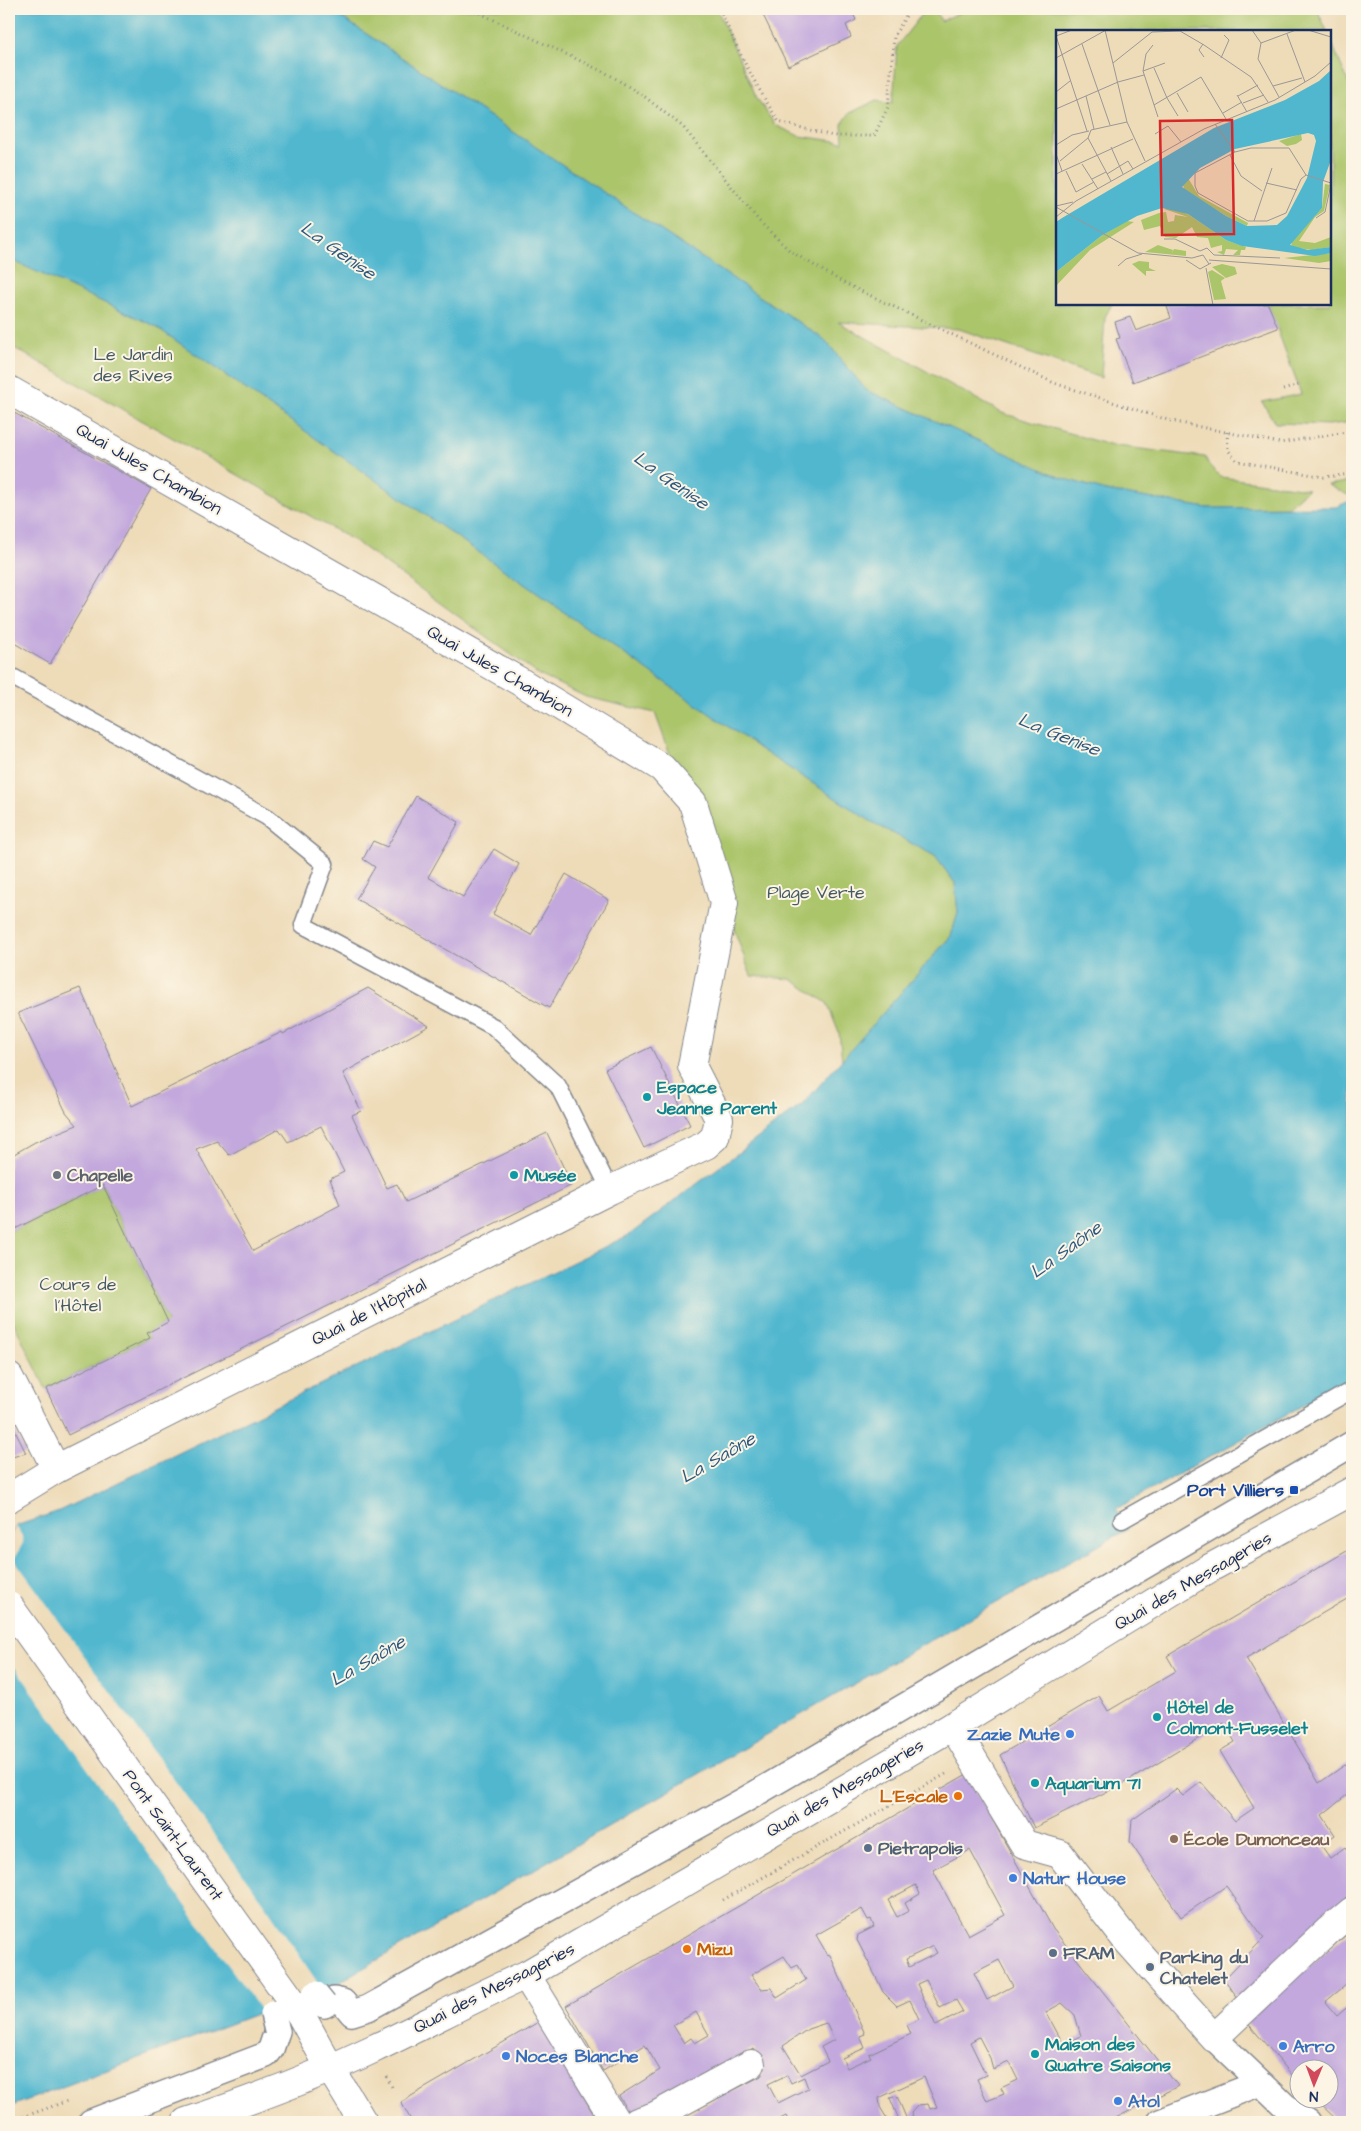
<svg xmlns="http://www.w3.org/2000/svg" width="1361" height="2131" viewBox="0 0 1361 2131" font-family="'Architects Daughter',sans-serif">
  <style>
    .green { fill: #abc56b; stroke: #637a64 }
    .water { fill: #51b7cf; stroke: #367396 }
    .pier { fill: #eedcb9 }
    .building { fill: #c2a8dd; fill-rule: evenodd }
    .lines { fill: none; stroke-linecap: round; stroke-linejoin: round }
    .service-casing { stroke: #84868c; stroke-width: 19 }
    .pedestrian-casing { stroke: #84868c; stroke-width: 28 }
    .minor-casing { stroke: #84868c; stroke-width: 30 }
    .secondary-casing { stroke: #84868c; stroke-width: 30 }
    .path { stroke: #84868c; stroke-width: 3; stroke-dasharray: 1 4; stroke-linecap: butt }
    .service { stroke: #fff; stroke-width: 16 }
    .pedestrian { stroke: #fff; stroke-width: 25 }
    .minor { stroke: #fff; stroke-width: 28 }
    .secondary { stroke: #fff; stroke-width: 28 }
    .pedestrian-bridge-casing { stroke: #84868c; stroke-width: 28; stroke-linecap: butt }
    .secondary-bridge-casing { stroke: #84868c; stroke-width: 30; stroke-linecap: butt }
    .pedestrian-bridge { stroke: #fff; stroke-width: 25 }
    .secondary-bridge { stroke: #fff; stroke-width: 28 }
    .culture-dot { fill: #0f9aa8; stroke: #fcf5e5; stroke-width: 2 }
    .worship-dot { fill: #6b7280; stroke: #fcf5e5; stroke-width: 2 }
    .transit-dot { fill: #1a4fb4; stroke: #fcf5e5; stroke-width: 2 }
    .shop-dot { fill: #3f7fe0; stroke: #fcf5e5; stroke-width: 2 }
    .food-dot { fill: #e8710a; stroke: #fcf5e5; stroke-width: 2 }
    .education-dot { fill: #8d6e63; stroke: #fcf5e5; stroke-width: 2 }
    .service-dot { fill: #5c6f8a; stroke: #fcf5e5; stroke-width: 2 }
    .labels { text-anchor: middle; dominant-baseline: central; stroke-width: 4; stroke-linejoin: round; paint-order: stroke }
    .park-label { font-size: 18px; fill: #465c62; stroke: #fcf5e5 }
    .street-label { font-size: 18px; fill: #1b2f5e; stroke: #fcf5e5 }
    .culture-label { font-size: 18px; font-weight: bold; fill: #0d838f; stroke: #fcf5e5; text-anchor: start }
    .worship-label { font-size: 18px; font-weight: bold; fill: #5b616d; stroke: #fcf5e5; text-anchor: start }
    .transit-label { font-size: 18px; font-weight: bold; fill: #164399; stroke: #fcf5e5; text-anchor: end }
    .shop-label { font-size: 18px; font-weight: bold; fill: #366cbe; stroke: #fcf5e5; text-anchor: start }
    .food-label { font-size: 18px; font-weight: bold; fill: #c56008; stroke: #fcf5e5; text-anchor: end }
    .education-label { font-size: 18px; font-weight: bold; fill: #785e54; stroke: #fcf5e5; text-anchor: start }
    .service-label { font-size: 18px; font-weight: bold; fill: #4e5e75; stroke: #fcf5e5; text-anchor: start }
    .water-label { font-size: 19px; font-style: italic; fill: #2b5880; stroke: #fcf5e5 }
    .inset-road { fill: none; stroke: #9a9795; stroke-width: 1 }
    .view { fill: #d62828; fill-opacity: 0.15; stroke: #d62828; stroke-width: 2.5 }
    .inset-edge { fill: none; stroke: #1b2f5e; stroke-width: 2.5 }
  </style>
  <rect width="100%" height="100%" fill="#fcf5e5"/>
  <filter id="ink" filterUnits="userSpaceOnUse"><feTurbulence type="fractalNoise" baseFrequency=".02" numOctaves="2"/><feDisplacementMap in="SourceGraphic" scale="10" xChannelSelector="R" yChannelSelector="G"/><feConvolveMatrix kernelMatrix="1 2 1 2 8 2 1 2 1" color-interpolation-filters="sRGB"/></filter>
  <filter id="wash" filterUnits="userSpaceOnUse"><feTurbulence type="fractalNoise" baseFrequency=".0096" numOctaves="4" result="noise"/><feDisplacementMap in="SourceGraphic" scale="20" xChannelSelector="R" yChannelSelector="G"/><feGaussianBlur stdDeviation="1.12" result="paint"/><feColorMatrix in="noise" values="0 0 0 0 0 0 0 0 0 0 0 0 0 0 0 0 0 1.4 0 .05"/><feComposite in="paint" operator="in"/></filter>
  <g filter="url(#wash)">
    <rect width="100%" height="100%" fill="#eedcb9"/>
    <g class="green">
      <polygon points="329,9 717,9 757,98 775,125 799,136 843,142 842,124 850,113 877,100 893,103 897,46 926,9 935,9 941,21 968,9 1317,9 1327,31 1057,31 1057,304 1112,304 1105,317 1101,378 959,329 838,322 1002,413 1109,445 1205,457 1209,465 1221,477 1308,489 1287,507 1207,508 1106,491 1059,477 866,390 825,340"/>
      <polygon points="1330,39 1352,91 1352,422 1329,425 1275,423 1262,402 1301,394 1268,304 1330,304"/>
      <polygon points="9,259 155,326 763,751 872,822 935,856 955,883 958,913 951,936 842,1060 839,1033 827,1003 791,979 751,976 655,713 586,697 539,675 356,542 9,345"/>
      <polygon points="1352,481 1352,497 1328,485"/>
      <polygon points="103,1185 168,1322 148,1333 150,1338 46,1389 9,1313 9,1232"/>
    </g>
    <polygon class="water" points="9,9 329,9 825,340 866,390 1059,477 1106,491 1207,508 1336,507 1352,500 1352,1378 1116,1509 1128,1529 915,1649 336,1984 9,2107 9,1539 16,1526 59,1511 629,1235 803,1104 951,936 958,913 955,883 935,856 872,822 763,751 155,326 9,259"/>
    <polygon class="pier" points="16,1526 22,1536 23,1543 14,1559 270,1912 324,1992 264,2015 9,1659 9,1539"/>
    <g id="blocks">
      <g class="building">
        <polygon points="760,9 851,9 856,20 846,25 851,37 788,66"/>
        <polygon points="1166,304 1268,304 1278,328 1133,382 1116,339 1120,338 1115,322 1130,317 1136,331 1171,318"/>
        <polygon points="9,410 151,489 50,664 9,640"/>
        <polygon points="416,796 459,822 428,877 463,897 494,849 519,864 493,914 531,935 566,874 609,900 549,1008 356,899 375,867 363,859 373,841 387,847"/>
        <path d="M80,988L132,1106L282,1032L283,1034L368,988L429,1026L343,1073L361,1111L352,1115L387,1188L397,1184L406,1202L547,1133L572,1185L68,1435L46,1389L150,1338L147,1333L168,1322L103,1185L9,1232V1157L35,1142L77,1125L66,1112L18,1013ZM321,1126L344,1172L330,1179L340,1205L253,1251L196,1149L217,1141L229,1155L279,1129L288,1142Z"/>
        <polygon points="651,1047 690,1125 644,1148 605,1069"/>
        <polygon points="9,1419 26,1453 9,1458"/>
        <polygon points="1352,1548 1352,1596 1246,1658 1319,1783 1352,1760 1352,1791 1322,1815 1335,1835 1321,1845 1330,1858 1345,1847 1352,1858 1352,1892 1320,1920 1241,2002 1224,1979 1264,1938 1226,1886 1181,1917 1130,1842 1132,1820 1176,1789 1183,1796 1201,1782 1235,1821 1254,1808 1220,1751 1235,1742 1224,1723 1130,1780 1034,1828 1000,1755 1099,1696 1108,1711 1176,1671 1167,1656"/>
        <path d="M967,1774L1053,1929L1178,2086L1108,2122H900L890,2098L897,2096L907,2120L913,2118L911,2113L918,2105L928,2104L930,2109L937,2107L924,2077L879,2098L880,2107L889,2122H789L786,2116L774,2122H672L763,2075L761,2060L753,2048L727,2065L630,2113L619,2096L660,2070L645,2045L603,2071L566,2006ZM970,1850L1005,1915L968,1935L933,1870ZM916,1885L920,1894L905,1903L909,1911L897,1917L888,1900ZM862,1909L868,1920L871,1919L874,1927L858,1935L857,1940L878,1981L883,1992L897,2006L910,2000L919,2019L907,2025L911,2034L869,2054L871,2057L847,2068L842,2058L865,2048L860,2036L865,2034L830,1955L827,1954L816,1935ZM933,1946L937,1953L909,1967L906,1959ZM784,1956L792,1968L798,1965L806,1980L777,1998L771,1988L761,1989L751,1975ZM999,1960L1013,1986L987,2000L974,1973ZM926,1980L940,2008L956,2000L963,2012L936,2026L917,1984ZM1062,2003L1075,2015L1081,2036L1064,2045L1046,2012ZM696,2012L709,2035L695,2043L691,2038L684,2043L673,2025ZM826,2023L834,2040L821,2047L828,2061L801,2075L783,2046L808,2029ZM979,2037L990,2058L993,2069L1009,2062L1018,2080L1001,2088L1004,2094L987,2101L977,2079L986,2075L970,2042ZM787,2075L791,2083L804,2077L808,2088L778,2103L768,2084Z"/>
        <polygon points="1352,1930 1352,1980 1325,2002 1337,2016 1352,2003 1352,2122 1339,2122 1314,2098 1328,2098 1328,2068 1298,2068 1298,2082 1245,2020"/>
        <polygon points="540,2021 598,2122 412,2122 401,2102"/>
      </g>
    </g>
  </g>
  <g filter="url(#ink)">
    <use href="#blocks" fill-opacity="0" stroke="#84868c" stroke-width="1"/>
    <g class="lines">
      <defs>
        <g id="service">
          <polyline points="9,675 267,817 325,864 303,925 494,1027 558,1086 610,1190"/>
          <polyline points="1122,1520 1352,1390"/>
        </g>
        <g id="pedestrian">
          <polyline points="324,2005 334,2000 343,2002 352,2013 368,2008 743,1801 1352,1444"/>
          <polyline points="1214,2038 1285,2106 1308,2122"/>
          <polyline points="91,2122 266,2055 271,2049 277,2031"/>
          <polyline points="1160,2122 1260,2083"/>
        </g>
        <g id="minor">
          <polyline points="9,390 519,681 662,768 693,803 724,903 692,1066 719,1119 715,1137 706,1145 610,1190 56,1469 9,1498"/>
          <polyline points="9,1377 56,1469"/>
          <polyline points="953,1726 1024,1844 1060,1854 1124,1937 1214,2038 1329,1930 1352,1911"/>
          <polyline points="526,1975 616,2122"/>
          <polyline points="330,2068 363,2122"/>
          <polyline points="637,2122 655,2116 751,2064"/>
        </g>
        <g id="secondary">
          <polyline points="302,2017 330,2068"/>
          <path d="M186,2122C250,2101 312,2078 373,2049C425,2025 474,1997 526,1975L953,1726L1210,1568L1352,1491"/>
        </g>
      </defs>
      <use href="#service" class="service-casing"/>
      <use href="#pedestrian" class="pedestrian-casing"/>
      <use href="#minor" class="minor-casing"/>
      <use href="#secondary" class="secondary-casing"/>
      <g class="path">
        <polyline points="471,9 610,75 645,97 683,127 760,222 790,251 844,283 1054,383 1171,421 1280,443 1352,431"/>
        <path d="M720,9C736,48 756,86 779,122L833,136H874L888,107L894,36L910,9"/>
        <polyline points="1283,390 1299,385"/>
        <polyline points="1227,432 1228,450 1237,461 1324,477 1352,474"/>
        <polyline points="723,1900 946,1774"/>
        <polyline points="387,2077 392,2087"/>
        <polyline points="9,2122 70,2100"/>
      </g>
      <use href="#service" class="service"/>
      <use href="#pedestrian" class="pedestrian"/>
      <use href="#minor" class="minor"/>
      <use href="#secondary" class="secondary"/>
      <defs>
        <g id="pedestrian-bridge">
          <polyline points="315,1994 324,2005"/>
          <polyline points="273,2014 277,2031"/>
        </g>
        <polyline id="secondary-bridge" points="9,1606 294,2004 302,2017"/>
      </defs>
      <use href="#pedestrian-bridge" class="pedestrian-bridge-casing"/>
      <use href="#secondary-bridge" class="secondary-bridge-casing"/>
      <use href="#pedestrian-bridge" class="pedestrian-bridge"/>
      <use href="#secondary-bridge" class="secondary-bridge"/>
    </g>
  </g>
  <g class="culture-dot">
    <circle cx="647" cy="1097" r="5"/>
    <circle cx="514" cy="1175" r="5"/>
    <circle cx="1157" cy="1717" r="5"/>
    <circle cx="1035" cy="1783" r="5"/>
    <circle cx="1035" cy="2054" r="5"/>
  </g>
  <circle class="worship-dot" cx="57" cy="1175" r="5"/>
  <rect class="transit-dot" x="1289" y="1485" width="10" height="10" rx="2.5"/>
  <g class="shop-dot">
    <circle cx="1070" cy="1734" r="5"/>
    <circle cx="1013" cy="1878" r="5"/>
    <circle cx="1283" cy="2046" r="5"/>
    <circle cx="506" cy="2056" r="5"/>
    <circle cx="1118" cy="2101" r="5"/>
  </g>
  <g class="food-dot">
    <circle cx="958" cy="1796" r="5"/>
    <circle cx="687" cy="1949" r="5"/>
  </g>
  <circle class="education-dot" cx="1174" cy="1839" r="5"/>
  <g class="service-dot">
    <circle cx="868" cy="1848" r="5"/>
    <circle cx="1053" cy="1953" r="5"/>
    <circle cx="1150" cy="1967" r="5"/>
  </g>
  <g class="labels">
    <g class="park-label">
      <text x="133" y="354">Le Jardin<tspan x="133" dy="21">des Rives</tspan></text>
      <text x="816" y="892">Plage Verte</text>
      <text x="78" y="1284">Cours de<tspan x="78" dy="21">l'Hôtel</tspan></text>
    </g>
    <g class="street-label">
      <text transform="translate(149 469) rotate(30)">Quai Jules Chambion</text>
      <text transform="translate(500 671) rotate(30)">Quai Jules Chambion</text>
      <text transform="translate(369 1312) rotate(-27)">Quai de l'Hôpital</text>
      <text transform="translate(1193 1581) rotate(-30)">Quai des Messageries</text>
      <text transform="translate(845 1788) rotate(-30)">Quai des Messageries</text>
      <text transform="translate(173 1835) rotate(54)">Pont Saint-Laurent</text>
      <text transform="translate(494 1988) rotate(-27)">Quai des Messageries</text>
    </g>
    <g class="culture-label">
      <text x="657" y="1087">Espace<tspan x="657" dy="21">Jeanne Parent</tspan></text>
      <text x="524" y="1175">Musée</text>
      <text x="1167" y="1707">Hôtel de<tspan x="1167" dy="21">Colmont-Fusselet</tspan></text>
      <text x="1045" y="1783">Aquarium 71</text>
      <text x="1045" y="2044">Maison des<tspan x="1045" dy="21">Quatre Saisons</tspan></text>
    </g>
    <g class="worship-label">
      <text x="67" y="1175">Chapelle</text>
    </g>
    <g class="transit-label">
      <text x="1284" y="1490">Port Villiers</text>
    </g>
    <g class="shop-label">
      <text x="1060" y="1734" text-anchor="end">Zazie Mute</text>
      <text x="1023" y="1878">Natur House</text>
      <text x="1293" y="2046">Arro</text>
      <text x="516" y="2056">Noces Blanche</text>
      <text x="1128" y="2101">Atol</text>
    </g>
    <g class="food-label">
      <text x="948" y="1796">L'Escale</text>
      <text x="697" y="1949" text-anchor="start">Mizu</text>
    </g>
    <g class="education-label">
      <text x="1184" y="1839">École Dumonceau</text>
    </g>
    <g class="service-label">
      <text x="878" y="1848">Pietrapolis</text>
      <text x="1063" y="1953">FRAM</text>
      <text x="1160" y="1957">Parking du<tspan x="1160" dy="21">Chatelet</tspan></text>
    </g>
    <g class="water-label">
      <text transform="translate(338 251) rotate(35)">La Genise</text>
      <text transform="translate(671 481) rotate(35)">La Genise</text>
      <text transform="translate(1059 735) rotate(22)">La Genise</text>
      <text transform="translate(1066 1250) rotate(-36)">La Saône</text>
      <text transform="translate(718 1458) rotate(-30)">La Saône</text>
      <text transform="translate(368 1661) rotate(-30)">La Saône</text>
    </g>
  </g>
  <g transform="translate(1056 30)">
    <rect width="275" height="275" fill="#eedcb9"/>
    <path d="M245,104L246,110L240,114L231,116L223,111ZM132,148L143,166L192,193L191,196L170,186L128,159L127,155ZM269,154L274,155L268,181L259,187L243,211L259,213L275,207V217L256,220L235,217L236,211L266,178ZM108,179H119L132,184L170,210L190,217L189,220H185L184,225H177L182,220L170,219L168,225L161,222L166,221V215L155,218L152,208L141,207L136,197L120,208L109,207L104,196L88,200L85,190L103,183L110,182L112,192L118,191L119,185L132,187ZM71,191L78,192L34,220L0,256V242L45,206ZM102,215L117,220L116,223L118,219L130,221V226L89,222ZM275,223V231L263,233L228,228ZM83,231L93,232V238L100,241H90V246L76,234ZM166,234L179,237L181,244L170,248L156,237ZM156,240L169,248L165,251L170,269L158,270L152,242Z" fill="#abc56b"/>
    <path d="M275,40V130L267,152L266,178L234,215L252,220L275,217V223L259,226L186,216L170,210L132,184L106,178L81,186L45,206L0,242V192L6,188L158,98L229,70L263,51ZM252,103L258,105L260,111L251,148L231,186L221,195L191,196L170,186L126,157L144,138L179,119Z" fill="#51b7cf" fill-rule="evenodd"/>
    <path class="inset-road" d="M49,0L71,92L89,131M196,0L205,13M252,0L275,7M96,2L124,1L148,15L195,47L212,72M231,4L249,52M0,6L31,101M0,6L16,0M205,13L202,29L223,67M205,13L240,0M26,14L54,95M147,14L143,20L148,27M97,15L90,24L87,41L102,87M0,28L50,0M165,28L173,10L168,5M57,33L96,2M98,38L111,68M87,41L109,33M217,56L246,48M0,62L14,51M121,63L132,82M181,65L191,82M30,66L38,99M182,66L202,55M111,68L122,86M187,73L208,65M98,75L145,47L170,89M0,79L62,52L88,45M167,83L186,72M159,94L179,122L195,118H233L250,145L275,153M99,104L112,96L125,112M32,108L55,151M32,108L35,100L71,92M0,115L16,105L33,101M55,117L67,144M179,122L139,143V156L142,163L192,191H211L230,183L245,149L250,145M0,124L6,141M174,125L185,146L206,161M4,131L32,108M26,134L42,159M10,141L20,162L38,152M0,144L77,109M51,144L72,131L77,139M36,149L50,142M210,153L241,160M0,176L17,172M0,177L82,223L136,228L147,225L153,234M0,187L20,171L148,99L219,70L259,46L275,32M260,188L269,182L275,154M198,191L216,138M108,209H119L144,221L151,218L158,225L224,228M130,230L144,239L155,233M153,230L275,239M62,236L70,229L86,224M150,238L157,275"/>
    <path class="view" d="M176,90L178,204L106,205L104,91Z"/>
    <rect width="275" height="275" class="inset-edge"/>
  </g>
  <rect width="1361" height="2131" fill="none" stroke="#fcf5e5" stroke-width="30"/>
  <g transform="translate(1314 2084) rotate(181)"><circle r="24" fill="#fcf5e5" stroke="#a2a6af"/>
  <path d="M0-4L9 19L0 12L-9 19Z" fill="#d1495b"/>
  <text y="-8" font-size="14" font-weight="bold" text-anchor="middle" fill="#1b2f5e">N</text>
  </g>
</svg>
